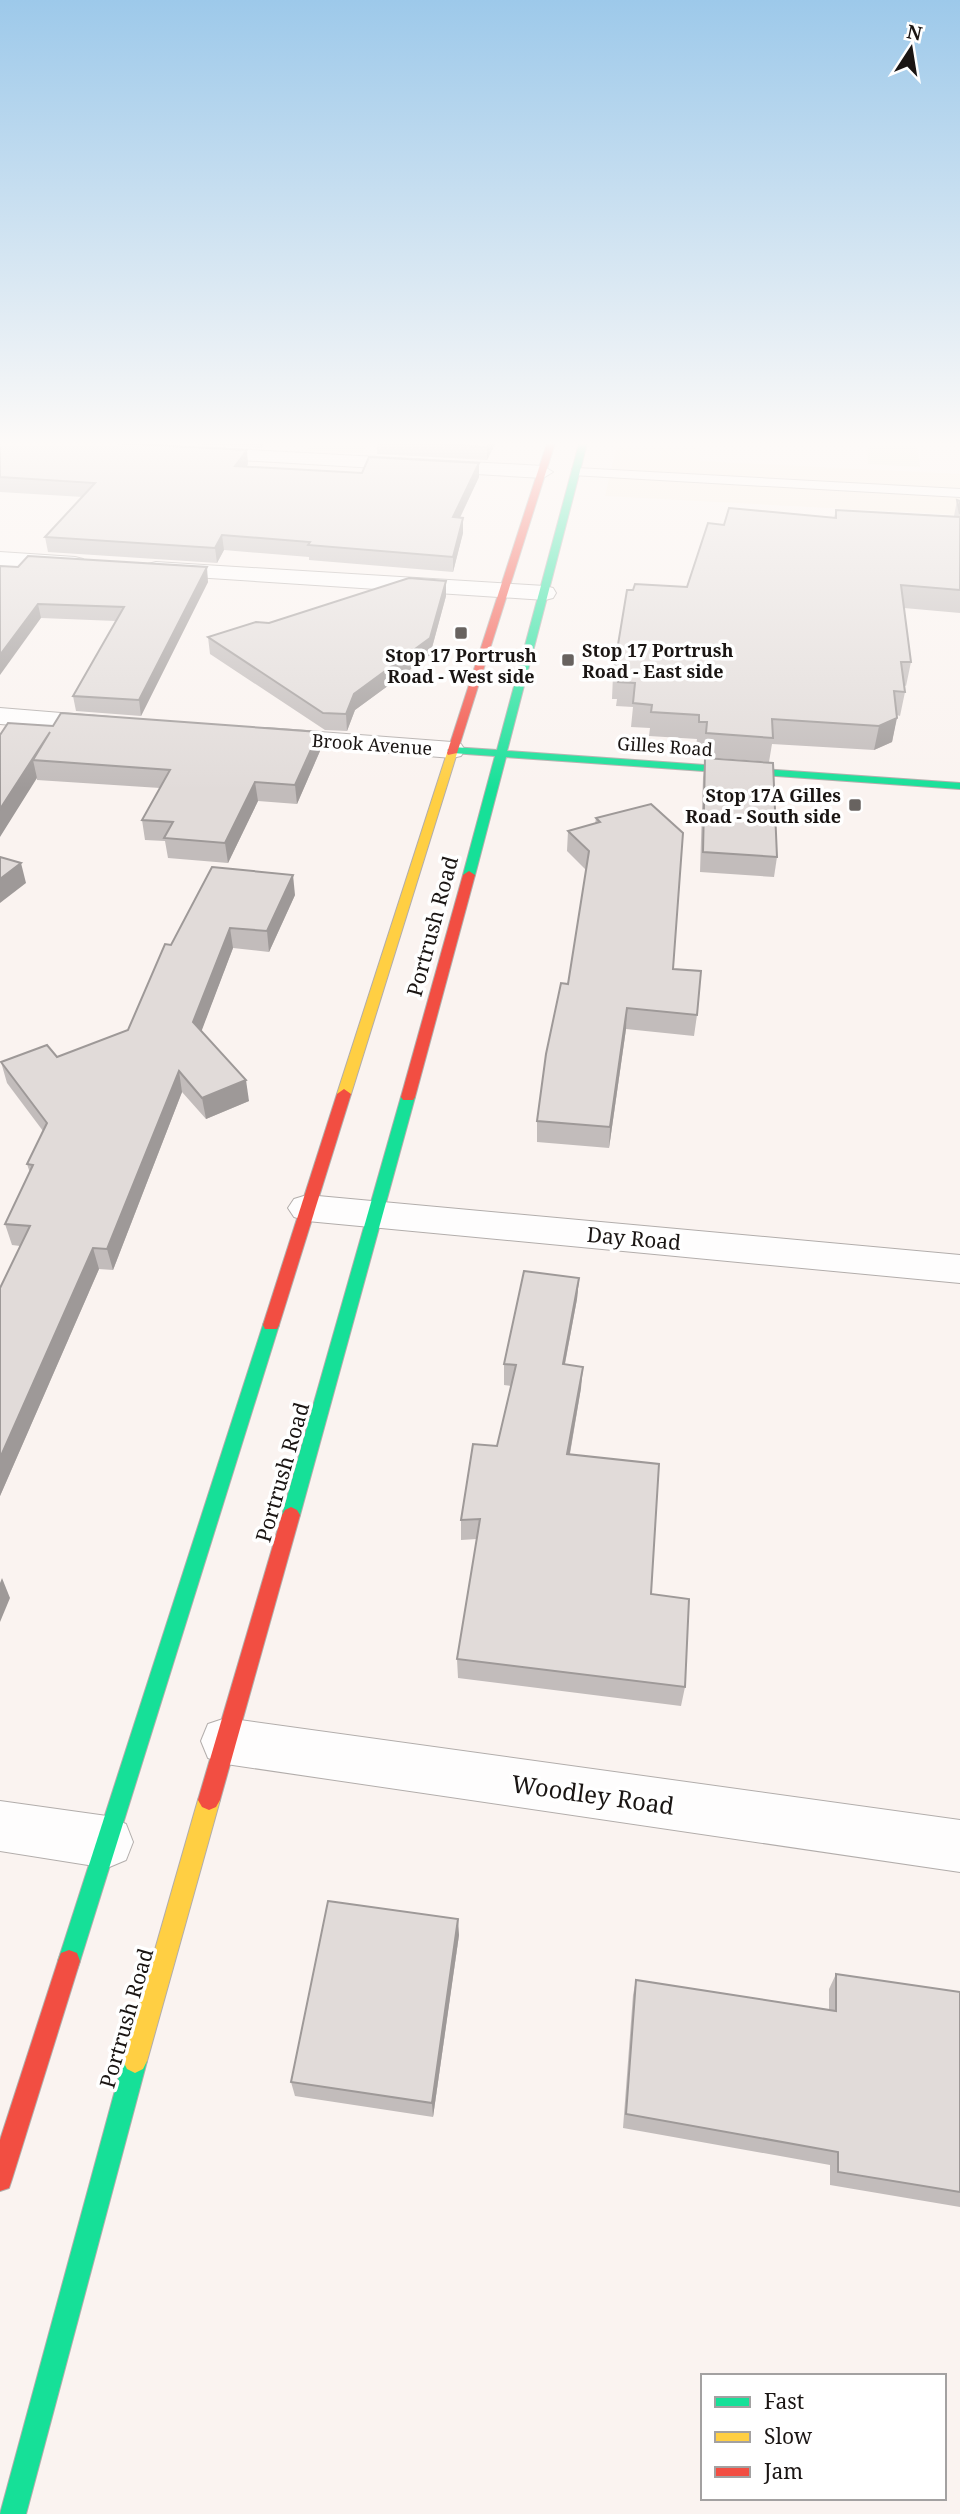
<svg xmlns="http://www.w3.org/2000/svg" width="960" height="2514" viewBox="0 0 960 2514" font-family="'Noto Serif',serif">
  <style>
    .education { fill: #f8eee1 }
    .green { fill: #edecdb }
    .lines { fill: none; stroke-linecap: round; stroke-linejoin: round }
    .lane-casing { stroke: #b2adab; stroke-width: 2 }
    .street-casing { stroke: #b2adab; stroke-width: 2 }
    .fast-casing { stroke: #b2adab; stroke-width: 2 }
    .slow-casing { stroke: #b2adab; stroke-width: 2 }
    .jam-casing { stroke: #b2adab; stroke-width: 2 }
    .lane { fill: #fefdfd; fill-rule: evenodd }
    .street { fill: #fefdfd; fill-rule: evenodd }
    .fast { fill: #16e098; fill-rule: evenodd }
    .slow { fill: #ffcf43; fill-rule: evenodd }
    .jam { fill: #f24e42; fill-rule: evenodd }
    .wall { fill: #c2bcbb }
    .shaded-wall { fill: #9e9998 }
    .building { fill: #e1dbd9; stroke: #9e9998; stroke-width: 2 }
    .poi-dot { fill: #686360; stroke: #fff; stroke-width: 2.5 }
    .labels { text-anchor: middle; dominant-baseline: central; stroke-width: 7; stroke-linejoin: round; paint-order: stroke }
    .far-poi-label { font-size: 18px; font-weight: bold; fill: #1a1513; stroke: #fff; text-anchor: start }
    .far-street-label { font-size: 18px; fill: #1a1513; stroke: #fff }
    .street-label { font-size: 21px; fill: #1a1513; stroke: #fff }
    .near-street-label { font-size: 24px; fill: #1a1513; stroke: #fff }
  </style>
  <rect width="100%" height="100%" fill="#faf3f0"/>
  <polygon class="education" points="618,440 700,440 700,461 960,474 960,515 605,496"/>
  <g class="green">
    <polygon points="313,440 370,440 362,453 306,450"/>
    <polygon points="867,440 917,440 920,467 868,464"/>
  </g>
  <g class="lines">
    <defs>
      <polygon id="lane" points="577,468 960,489 960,497 572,475 572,469"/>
      <g id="street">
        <polygon points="196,447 543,466 553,472 543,478 189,457 186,453 189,449"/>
        <polygon points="0,552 75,557 83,559 86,564 83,569 75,571 0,566"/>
        <polygon points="156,562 545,586 553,588 556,593 553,598 545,600 148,574 145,569 148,564"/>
        <polygon points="0,708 110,717 119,720 123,725 119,730 110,733 0,724"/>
        <polygon points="267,728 452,742 461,744 465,750 461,756 452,758 258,742 254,736 258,730"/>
        <polygon points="307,1195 960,1255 960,1283 307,1221 294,1217 288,1208 294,1199"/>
        <polygon points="226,1718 960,1820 960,1872 226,1764 208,1758 201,1741 208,1724"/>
        <polygon points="0,1801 107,1816 126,1824 133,1842 126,1860 107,1868 0,1851"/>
      </g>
      <g id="fast">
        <polygon points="580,440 588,440 507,751 960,783 960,789 506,757 475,875 473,878 465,878 463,875 495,756 452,753 447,750 452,747 497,750"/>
        <polygon points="408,1092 415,1097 300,1515 297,1520 291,1523 285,1520 282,1515 401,1097"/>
        <polygon points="271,1319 277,1321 279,1325 80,1961 77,1969 69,1972 61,1969 58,1961 263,1325 265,1321"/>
        <polygon points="135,2049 143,2053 147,2061 26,2514 0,2514 123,2061 127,2053"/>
      </g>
      <g id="slow">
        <polygon points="452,750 457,753 351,1094 344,1099 339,1097 337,1094 447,753"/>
        <polygon points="209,1790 216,1793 220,1800 147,2061 143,2069 135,2073 127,2069 123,2061 198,1800 202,1793"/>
      </g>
      <g id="jam">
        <polygon points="548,440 556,440 457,753 448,755 447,753"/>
        <polygon points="469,871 475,875 415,1097 413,1100 403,1100 401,1097 463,875"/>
        <polygon points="344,1089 351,1094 279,1325 277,1329 265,1329 263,1325 337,1094"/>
        <polygon points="291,1507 297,1510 300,1515 220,1800 216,1807 209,1810 202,1807 198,1800 282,1515 285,1510"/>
        <polygon points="69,1950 77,1953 80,1961 12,2179 9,2188 0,2191 0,2140 58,1961 61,1953"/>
      </g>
    </defs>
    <use href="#lane" class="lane-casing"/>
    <use href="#street" class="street-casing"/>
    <use href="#fast" class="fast-casing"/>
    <use href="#slow" class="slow-casing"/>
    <use href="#jam" class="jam-casing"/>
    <use href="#lane" class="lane"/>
    <use href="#street" class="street"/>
    <use href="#fast" class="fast"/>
    <use href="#slow" class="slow"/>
    <use href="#jam" class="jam"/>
  </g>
  <g class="wall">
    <polygon points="0,440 248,464 247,466 362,473 479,477 460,518 463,518 463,533 453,572 309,560 309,557 224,550 217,563 48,552 45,537 83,497 0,492"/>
    <polygon points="113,440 267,440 261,448"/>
    <polygon points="377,440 497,440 487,460 377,454"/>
    <polygon points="957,500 960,501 960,613 904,608 911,662 906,686 904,685 905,692 900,716 897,715 892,742 874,750 772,744 769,762 704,757 704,746 696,746 697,739 649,736 650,728 631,727 633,707 616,706 617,699 612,699 613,675 633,590 687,587 724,525 834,518 836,510 954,516"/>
    <polygon points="0,566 208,582 141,716 76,711 73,696 116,621 41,618"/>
    <polygon points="446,581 446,596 430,655 355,710 347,731 325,730 210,654 208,637"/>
    <polygon points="53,726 319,732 320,751 297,804 258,801 228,863 168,858 165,841 145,840 142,820 160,788 37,780 37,778 0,735"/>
    <polygon points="705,758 777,857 774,877 700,872 703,778"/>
    <polygon points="651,804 673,969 697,1015 694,1036 626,1029 609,1148 537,1142 537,1121 568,984 586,870 567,851 568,831 595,824 596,818"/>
    <polygon points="295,895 269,952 233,948 201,1031 249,1101 206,1119 182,1092 113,1270 99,1269 0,1496 0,1288 20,1246 12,1245 5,1224 30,1173 27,1164 43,1131 7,1083 1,1062 57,1057 128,1030 171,945"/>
    <polygon points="579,1278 577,1299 565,1364 581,1388 570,1454 651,1594 685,1687 681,1706 458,1678 457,1659 477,1539 461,1540 461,1520 497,1446 511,1386 504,1385 504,1364"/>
    <polygon points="459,1935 433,2117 295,2096 291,2082"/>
    <polygon points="836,1974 960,1992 960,2207 830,2185 830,2165 623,2128 633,1995 636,1980 829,2010 829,1989"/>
  </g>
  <g class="shaded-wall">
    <polygon points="260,440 267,440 261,448"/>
    <polygon points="491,440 497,440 487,460 487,447"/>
    <polygon points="247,450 248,464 237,480 235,466"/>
    <polygon points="479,463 479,477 453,532 453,517"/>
    <polygon points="463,518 463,533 453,572 453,557"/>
    <polygon points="222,535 224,550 217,563 215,548"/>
    <polygon points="207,567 208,582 141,716 139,700"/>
    <polygon points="446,581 446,596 430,655 355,710 347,731 346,714 354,694"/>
    <polygon points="38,604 41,618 0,675 0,655"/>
    <polygon points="897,718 892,742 874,750 879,726"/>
    <polygon points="50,732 33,760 37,778 0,837 0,809"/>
    <polygon points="319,732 320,751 297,804 295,785"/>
    <polygon points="255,782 258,801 228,863 225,843"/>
    <polygon points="21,863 26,883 0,903 0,879"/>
    <polygon points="293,875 295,895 269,952 267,931"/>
    <polygon points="230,928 233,948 197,1043 193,1022"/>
    <polygon points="627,1008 626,1029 609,1148 610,1127"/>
    <polygon points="179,1071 182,1092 113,1270 107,1249"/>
    <polygon points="246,1080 249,1101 206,1119 202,1098"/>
    <polygon points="93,1248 99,1269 0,1496 0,1458"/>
    <polygon points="579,1278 577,1299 561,1384 563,1364"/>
    <polygon points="583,1367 581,1388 566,1475 567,1454"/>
    <polygon points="2,1578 10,1598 0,1622 0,1583"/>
    <polygon points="458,1919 459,1935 433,2117 432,2103"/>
  </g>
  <g class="building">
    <polygon points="0,440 58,440 247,450 235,466 362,473 369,457 479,463 453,517 463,518 453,557 308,545 310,542 222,535 215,548 45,537 95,483 0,477"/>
    <polygon points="377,440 491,440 487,447"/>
    <polygon points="957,500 960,501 960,514"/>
    <polygon points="729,508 836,518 836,510 960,517 960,590 901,585 911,662 901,662 905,692 894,691 897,718 879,726 772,719 773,738 706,733 707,722 699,722 699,715 651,712 652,705 633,703 635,683 618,682 619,676 613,675 627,590 633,590 635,584 687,587 708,523 724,525"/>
    <polygon points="28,556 207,567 139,700 73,696 124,607 38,604 0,655 0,566 18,567"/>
    <polygon points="409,578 446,581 430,638 354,694 346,714 323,713 208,637 256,622 269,623"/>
    <polygon points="61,713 319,732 295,785 255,782 225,843 164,838 173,822 142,820 170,770 33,760 50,732 0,809 0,735 8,723 53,726"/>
    <polygon points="705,758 773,763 777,857 703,852"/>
    <polygon points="651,804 683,833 673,969 701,971 697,1015 627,1008 610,1127 537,1121 546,1054 561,983 568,984 589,851 568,831 600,822 596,818"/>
    <polygon points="0,857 21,863 0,879"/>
    <polygon points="212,867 293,875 267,931 230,928 193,1022 246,1080 202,1098 179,1071 107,1249 93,1248 0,1458 0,1288 30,1226 5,1224 33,1165 27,1164 47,1123 1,1062 47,1045 57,1057 128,1030 165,944 171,945"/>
    <polygon points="524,1271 579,1278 563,1364 583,1367 567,1454 659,1464 651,1594 689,1599 685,1687 457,1659 480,1519 461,1520 473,1444 497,1446 516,1365 504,1364"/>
    <polygon points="328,1901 458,1919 432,2103 291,2082"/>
    <polygon points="836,1974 960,1992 960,2192 838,2172 838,2152 626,2114 636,1980 836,2011"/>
  </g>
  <linearGradient id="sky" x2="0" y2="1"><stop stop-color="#9dc9ea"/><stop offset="0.56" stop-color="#fdfaf8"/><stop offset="1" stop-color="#fdfaf8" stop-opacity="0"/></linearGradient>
  <rect width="960" height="792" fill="url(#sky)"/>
  <g class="poi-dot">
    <rect x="454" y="626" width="14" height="14" rx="3.5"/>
    <rect x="561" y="653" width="14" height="14" rx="3.5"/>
    <rect x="848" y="798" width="14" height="14" rx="3.5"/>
  </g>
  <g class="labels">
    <g class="far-poi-label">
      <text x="582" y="650">Stop 17 Portrush<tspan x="582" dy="21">Road - East side</tspan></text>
      <text x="461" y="655" text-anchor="middle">Stop 17 Portrush<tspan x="461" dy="21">Road - West side</tspan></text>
      <text x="841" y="795" text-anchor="end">Stop 17A Gilles<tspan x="841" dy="21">Road - South side</tspan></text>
    </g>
    <g class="far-street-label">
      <text transform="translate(372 744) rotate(4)">Brook Avenue</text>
      <text transform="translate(665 746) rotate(4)">Gilles Road</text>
    </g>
    <g class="street-label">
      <text transform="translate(432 926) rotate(-75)">Portrush Road</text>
      <text transform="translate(634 1238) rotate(5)">Day Road</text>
      <text transform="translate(282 1472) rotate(-74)">Portrush Road</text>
      <text transform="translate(126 2018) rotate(-74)">Portrush Road</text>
    </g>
    <g class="near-street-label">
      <text transform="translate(593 1794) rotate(8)">Woodley Road</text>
    </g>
  </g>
  <rect x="701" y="2374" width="245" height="126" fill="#ffffff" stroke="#a3a1a1" stroke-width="2"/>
  <rect x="715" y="2397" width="35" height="10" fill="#16e098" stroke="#a3a1a1" stroke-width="2"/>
  <text x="764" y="2409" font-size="21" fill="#1a1513">Fast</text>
  <rect x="715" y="2432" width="35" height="10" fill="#ffcf43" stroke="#a3a1a1" stroke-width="2"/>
  <text x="764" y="2444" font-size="21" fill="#1a1513">Slow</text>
  <rect x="715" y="2467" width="35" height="10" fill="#f24e42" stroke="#a3a1a1" stroke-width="2"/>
  <text x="764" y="2479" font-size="21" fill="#1a1513">Jam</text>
  <g transform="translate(911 49) rotate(12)" stroke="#ffffff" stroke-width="5" paint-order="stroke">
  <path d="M0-5L12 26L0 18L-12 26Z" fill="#1a1513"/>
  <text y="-10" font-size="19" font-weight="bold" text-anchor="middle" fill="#1a1513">N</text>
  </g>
</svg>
